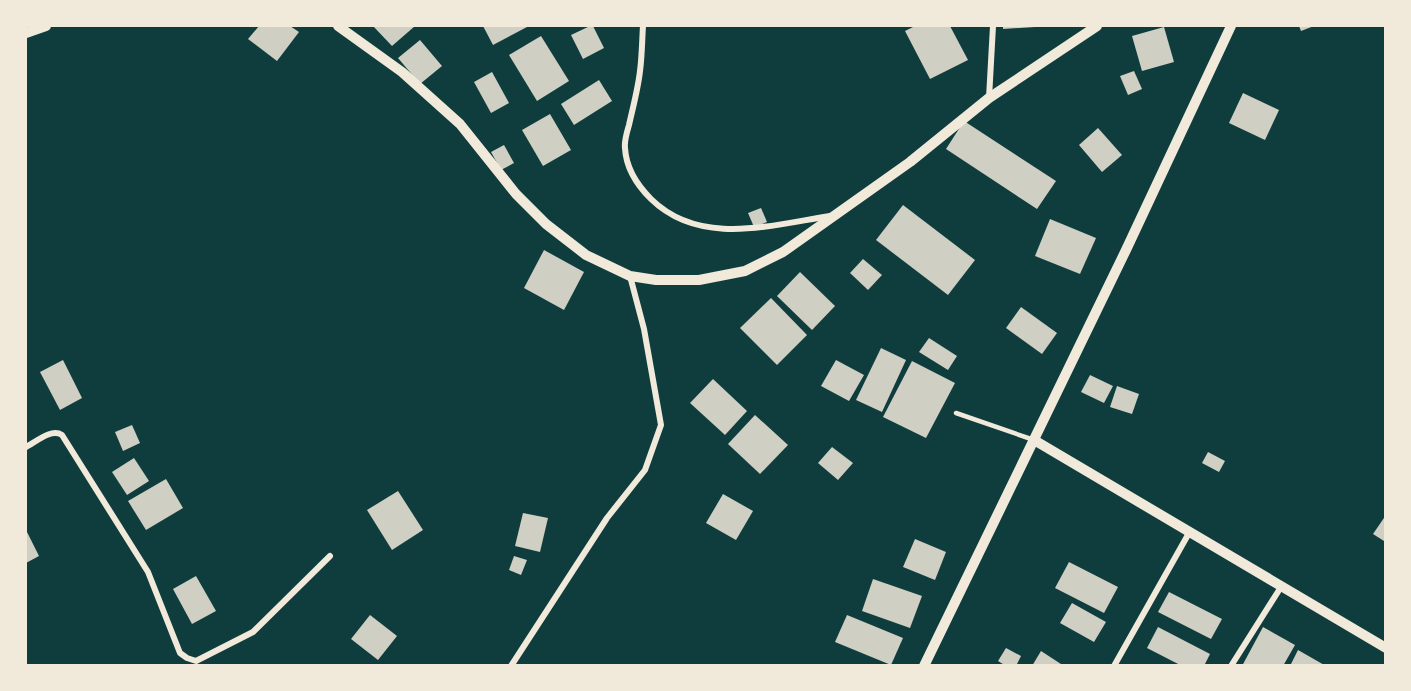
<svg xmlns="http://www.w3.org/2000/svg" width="1411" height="691" viewBox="0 0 1411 691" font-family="Karla,sans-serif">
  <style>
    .building { fill: #cfcfc3 }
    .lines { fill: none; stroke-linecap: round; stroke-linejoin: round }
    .service { stroke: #f1e9da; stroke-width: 4.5 }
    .minor { stroke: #f1e9da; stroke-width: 6 }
    .tertiary { stroke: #f1e9da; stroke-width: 10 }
  </style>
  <rect width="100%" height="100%" fill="#0f3d3e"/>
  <g class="building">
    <polygon points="259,26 290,26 299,32 277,61 248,39"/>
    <polygon points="373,26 415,26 392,46"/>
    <polygon points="483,26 526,26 527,27 493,45"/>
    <polygon points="590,26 593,26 604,48 583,59 571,35"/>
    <polygon points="915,26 950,26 968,60 930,79 905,31"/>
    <polygon points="1003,26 1035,26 1035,27 1003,29"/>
    <polygon points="1299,26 1314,26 1301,31"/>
    <polygon points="1164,27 1174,62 1142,71 1132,36"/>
    <polygon points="541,36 569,81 537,101 509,55"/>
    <polygon points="420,40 442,66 420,84 398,58"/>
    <polygon points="1134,71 1142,89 1128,95 1120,76"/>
    <polygon points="492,72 509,103 491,113 474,82"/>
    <polygon points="599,80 612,101 574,125 561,104"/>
    <polygon points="1243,93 1279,110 1265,140 1229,123"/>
    <polygon points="550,114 571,150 543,166 522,130"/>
    <polygon points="964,121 1056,181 1037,209 946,149"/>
    <polygon points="1098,128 1122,155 1102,172 1079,145"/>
    <polygon points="504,145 514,163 501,170 491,152"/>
    <polygon points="903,205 975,260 948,295 876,240"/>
    <polygon points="761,208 767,222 754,227 748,213"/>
    <polygon points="1050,219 1096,238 1080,274 1035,256"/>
    <polygon points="544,250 584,272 564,310 524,288"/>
    <polygon points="863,259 882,275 868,290 850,273"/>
    <polygon points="800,272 835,306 812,330 777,296"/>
    <polygon points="771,298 807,335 777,365 740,328"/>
    <polygon points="1021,307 1057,333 1042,354 1006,328"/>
    <polygon points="929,338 957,356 948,370 919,352"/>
    <polygon points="881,348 906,360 882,412 856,400"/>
    <polygon points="63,360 82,398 60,410 40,372"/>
    <polygon points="836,360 864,375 849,401 821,386"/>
    <polygon points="912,361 955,383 926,438 883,417"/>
    <polygon points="1090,375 1113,386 1104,403 1081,392"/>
    <polygon points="713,379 747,411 725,435 690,403"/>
    <polygon points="1117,386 1139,394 1132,414 1110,407"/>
    <polygon points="755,415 788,445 760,474 728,444"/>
    <polygon points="132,425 140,443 123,451 115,432"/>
    <polygon points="832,447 853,463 838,480 818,463"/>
    <polygon points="1208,452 1225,461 1219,472 1202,463"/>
    <polygon points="134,458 149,481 127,495 112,472"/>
    <polygon points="166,479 183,508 146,530 128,501"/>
    <polygon points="398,491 423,530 392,550 367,510"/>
    <polygon points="723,494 753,511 736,540 706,523"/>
    <polygon points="523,513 548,518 540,552 515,546"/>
    <polygon points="1386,515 1386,539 1384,541 1373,534"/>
    <polygon points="26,530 39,556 26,563"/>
    <polygon points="915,539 946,552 935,580 903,567"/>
    <polygon points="514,556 527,560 521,575 509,570"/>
    <polygon points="1069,562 1118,587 1104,613 1055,588"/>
    <polygon points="196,576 216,611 192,624 173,589"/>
    <polygon points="873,579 922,596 910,628 862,611"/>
    <polygon points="1169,592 1222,619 1211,639 1158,612"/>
    <polygon points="1072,603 1106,622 1094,642 1060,623"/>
    <polygon points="370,615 397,636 378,660 351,639"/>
    <polygon points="847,615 903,638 891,665 835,642"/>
    <polygon points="1158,627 1210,654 1204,666 1182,666 1147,648"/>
    <polygon points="1263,627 1295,645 1283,666 1242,666"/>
    <polygon points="1006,648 1021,656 1016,666 1006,666 998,661"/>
    <polygon points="1298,650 1326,666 1290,666"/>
    <polygon points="1041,651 1064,666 1032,666"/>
  </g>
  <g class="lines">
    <polyline class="service" points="956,413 1034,440"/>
    <g class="minor">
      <path d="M643,26C642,41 642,56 640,71C638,89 633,107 629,125C627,132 624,141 625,148C626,168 637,185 651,199C700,247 771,225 830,216"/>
      <polyline points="989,98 993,26"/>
      <path d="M26,447C36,442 51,428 62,435L148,572L180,653L187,658L196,661L253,632L330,556"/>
      <polyline points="511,666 607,518 645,470 661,425 644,329 630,276"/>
      <polyline points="1114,666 1189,533"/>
      <polyline points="1231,666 1281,587"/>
    </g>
    <g class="tertiary">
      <polyline points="338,26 402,72 460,124 516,194 546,224 586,255 630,276 656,280 699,280 745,271 783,252 910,162 989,98 1097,26"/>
      <polyline points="26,33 46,26"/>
      <polyline points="1034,440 1386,648"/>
      <polyline points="924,666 1126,250 1231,26"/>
    </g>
  </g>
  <rect width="1411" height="691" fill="none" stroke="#f1e9da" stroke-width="54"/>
</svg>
